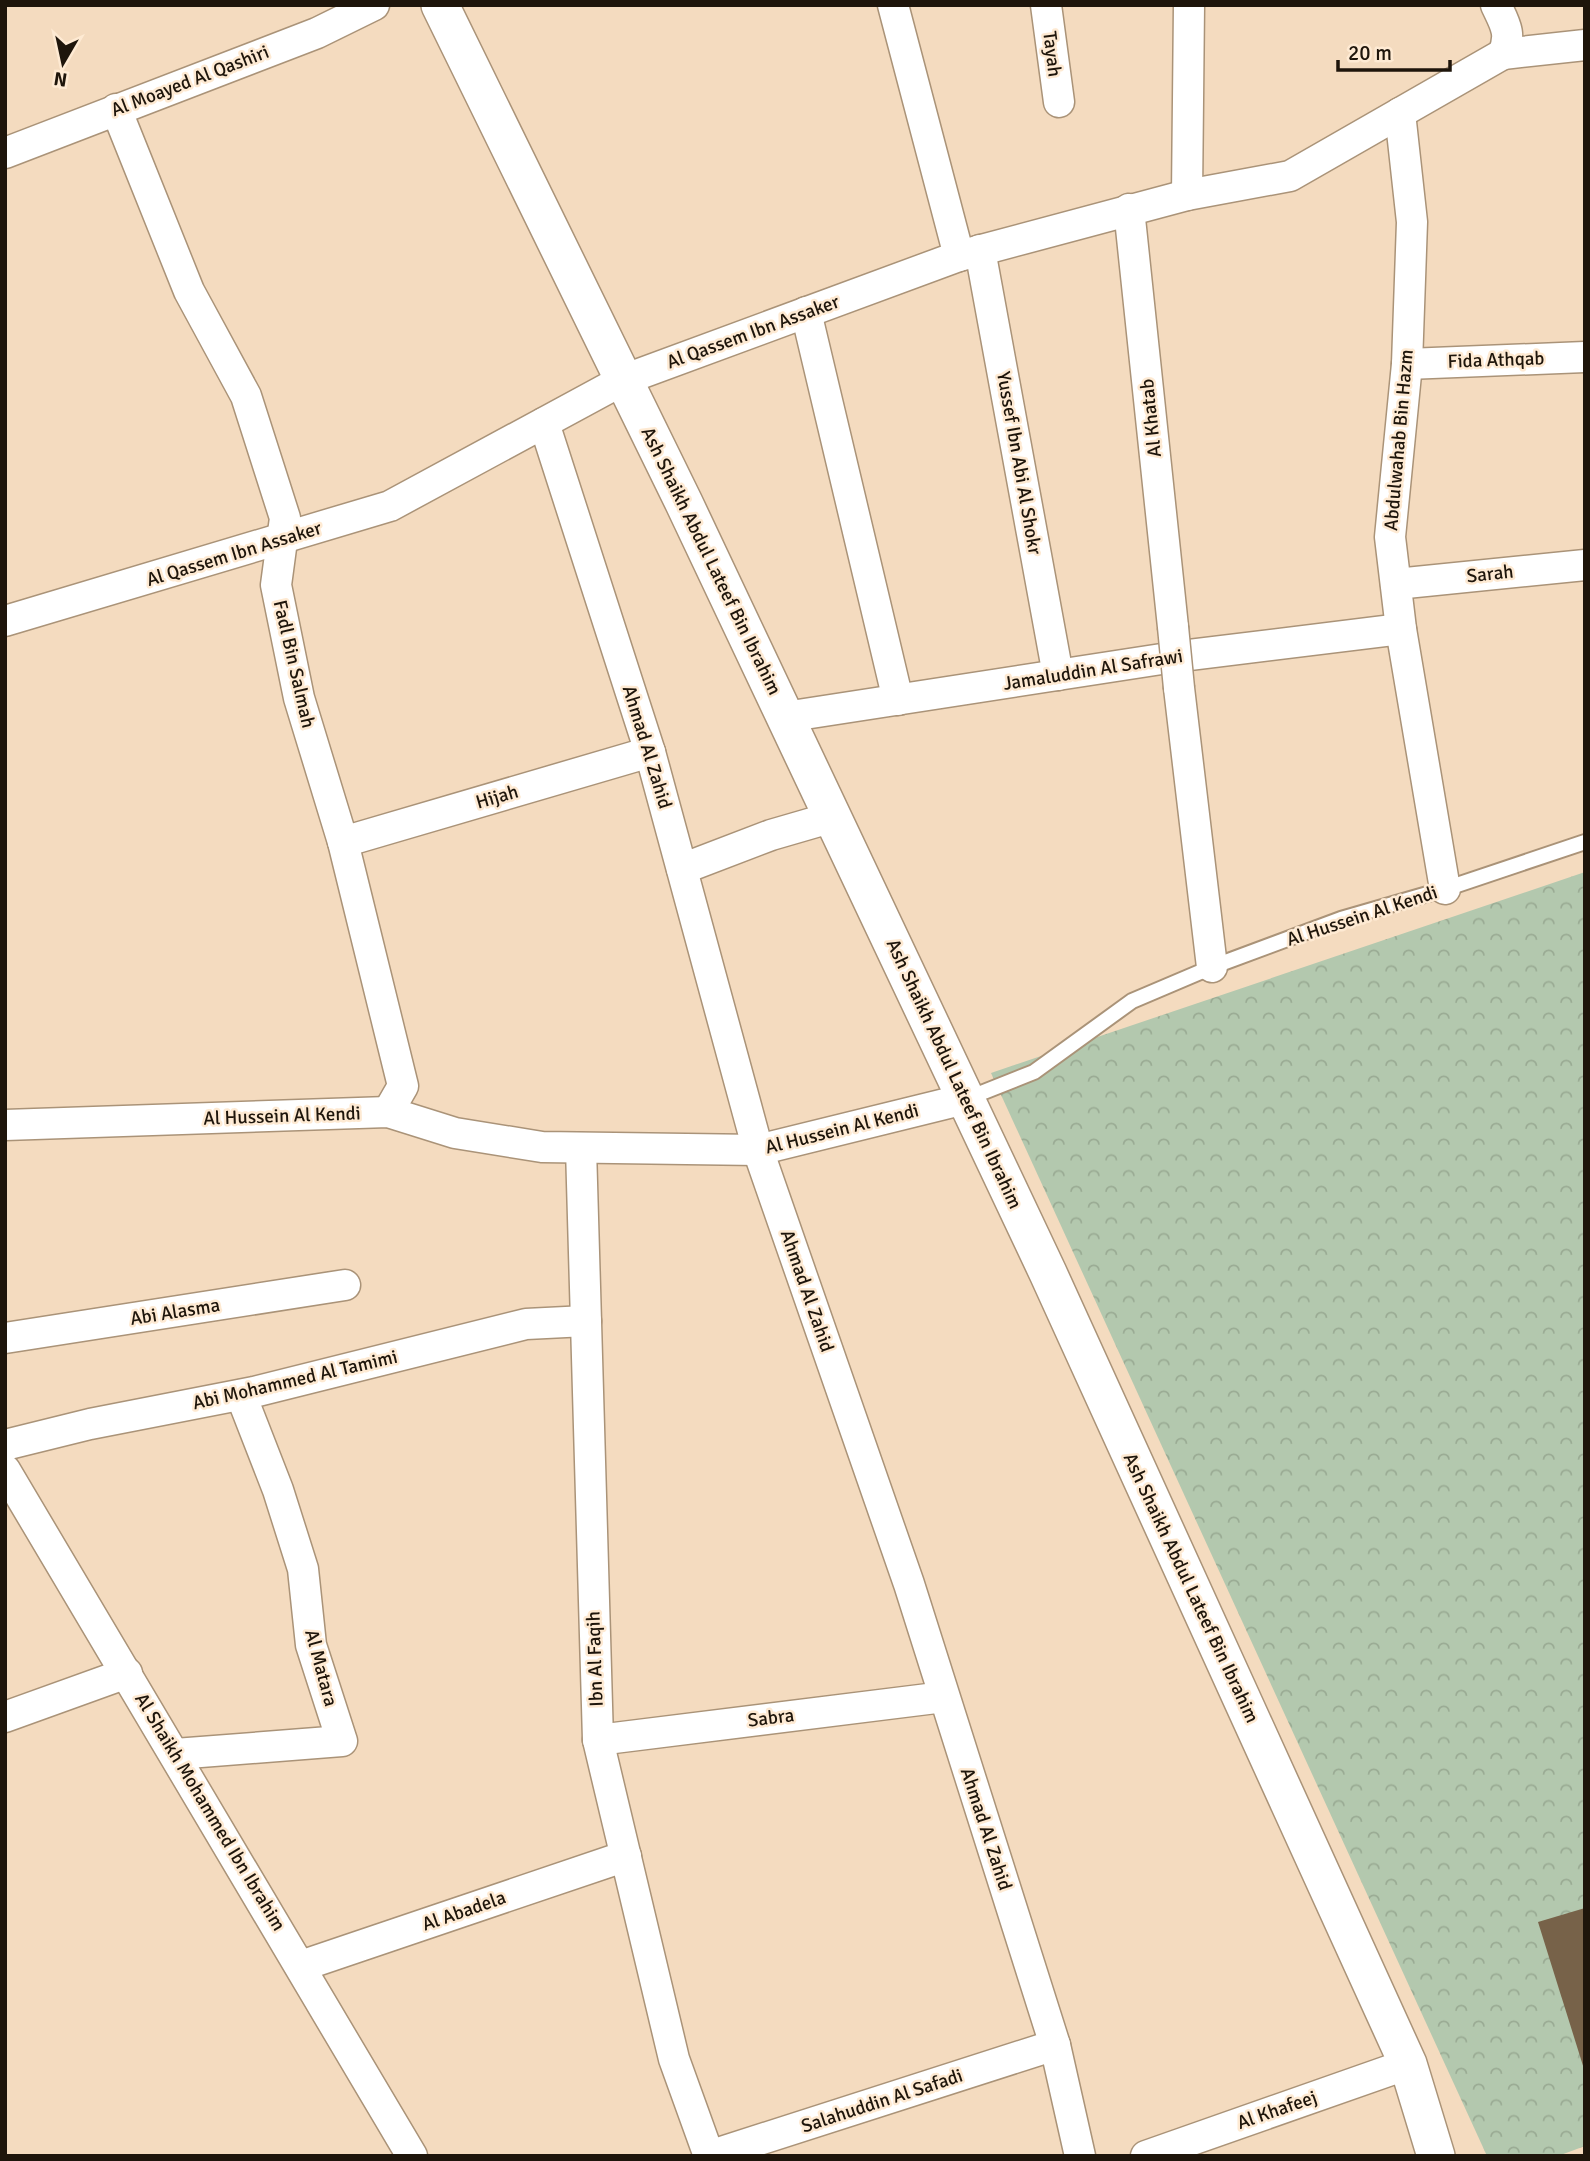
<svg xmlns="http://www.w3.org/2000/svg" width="1590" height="2161" viewBox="0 0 1590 2161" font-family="Signika,sans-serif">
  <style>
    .park { fill: url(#park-crowns) }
    .building { fill: #776249 }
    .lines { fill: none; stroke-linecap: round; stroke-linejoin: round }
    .service-casing { stroke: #aa9378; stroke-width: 18 }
    .minor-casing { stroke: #aa9378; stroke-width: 33 }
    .tertiary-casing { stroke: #aa9378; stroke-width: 40 }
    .service { stroke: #fff; stroke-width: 14 }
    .minor { stroke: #fff; stroke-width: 30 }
    .tertiary { stroke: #fff; stroke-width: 37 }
    .minor-bridge-casing { stroke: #aa9378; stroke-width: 33; stroke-linecap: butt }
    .minor-bridge { stroke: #fff; stroke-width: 30 }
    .labels { text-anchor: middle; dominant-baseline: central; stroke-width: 5; stroke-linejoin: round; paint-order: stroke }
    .street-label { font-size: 19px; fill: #1e150b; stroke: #feead3 }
  </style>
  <defs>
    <pattern id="park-crowns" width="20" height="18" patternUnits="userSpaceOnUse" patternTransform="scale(1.75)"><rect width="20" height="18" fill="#b3c8ae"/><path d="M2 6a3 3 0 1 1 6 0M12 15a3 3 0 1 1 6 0" fill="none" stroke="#9aab94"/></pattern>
  </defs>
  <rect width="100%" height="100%" fill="#f4dbbf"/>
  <polygon class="park" points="1585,872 1585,2146 1558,2156 1487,2156 991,1073"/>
  <polygon class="building" points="1585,1908 1585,2069 1584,2069 1538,1922"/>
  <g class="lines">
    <defs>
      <polyline id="service" points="966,1099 1034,1072 1132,1001 1212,967 1341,919 1445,889 1585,842"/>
      <g id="minor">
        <polyline points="893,5 959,256"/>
        <polyline points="1046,5 1059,102"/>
        <polyline points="1503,54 1585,45"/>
        <polyline points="116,109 189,291 246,396 285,518 276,585 299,698 343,842 403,1086 388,1112"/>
        <polyline points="1400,113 1412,222 1407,364 1390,537 1401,629 1445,889"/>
        <polyline points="5,153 317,33 374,5"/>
        <polyline points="1187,195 1189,5"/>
        <polyline points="1129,209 1173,627"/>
        <polyline points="980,250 1058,675"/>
        <polyline points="806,312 898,700"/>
        <polyline points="1407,364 1585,357"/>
        <polyline points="544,423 650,752 758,1150 909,1584 1055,2045 1080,2156"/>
        <polyline points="1396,584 1585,565"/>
        <path d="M5,621L390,506L623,380L959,256L1187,195L1290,176L1503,54C1512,34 1505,24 1496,5"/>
        <polyline points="1179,688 1212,967"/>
        <polyline points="785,717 1181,656 1401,629"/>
        <polyline points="343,842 650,752"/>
        <polyline points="682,869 771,835 833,817"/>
        <polyline points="5,1125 388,1112 455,1133 542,1147 758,1150 965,1099"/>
        <polyline points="581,1148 598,1740 674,2059 709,2156"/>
        <polyline points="5,1338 345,1285"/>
        <polyline points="5,1445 90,1424 254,1392 526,1324 586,1321"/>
        <polyline points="5,1470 412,2156"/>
        <polyline points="5,1717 127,1673"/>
        <polyline points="598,1740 944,1697"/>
        <polyline points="175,1754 342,1741 311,1645 303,1569 278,1490 241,1395"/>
        <polyline points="301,1966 626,1856"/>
        <polyline points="709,2156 1055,2045"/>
        <polyline points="1146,2156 1408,2064"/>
      </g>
      <polyline id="tertiary" points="440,5 684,503 1048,1273 1408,2064 1436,2156"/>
    </defs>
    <use href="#service" class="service-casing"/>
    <use href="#minor" class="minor-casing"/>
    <use href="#tertiary" class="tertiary-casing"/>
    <use href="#service" class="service"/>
    <use href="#minor" class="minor"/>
    <use href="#tertiary" class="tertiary"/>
    <defs>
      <polyline id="minor-bridge" points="1173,627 1179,688"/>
    </defs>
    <use href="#minor-bridge" class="minor-bridge-casing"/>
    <use href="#minor-bridge" class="minor-bridge"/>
  </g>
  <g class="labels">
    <g class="street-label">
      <text transform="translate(1052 54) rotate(83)">Tayah</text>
      <text transform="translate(190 81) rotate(-21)">Al Moayed Al Qashiri</text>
      <text transform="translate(753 332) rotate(-20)">Al Qassem Ibn Assaker</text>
      <text transform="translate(1496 360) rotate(-2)">Fida Athqab</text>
      <text transform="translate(1151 418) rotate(-96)">Al Khatab</text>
      <text transform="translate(1399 440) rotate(-85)">Abdulwahab Bin Hazm</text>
      <text transform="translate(1019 463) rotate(80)">Yussef Ibn Abi Al Shokr</text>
      <text transform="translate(234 554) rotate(-17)">Al Qassem Ibn Assaker</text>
      <text transform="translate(711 561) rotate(64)">Ash Shaikh Abdul Lateef Bin Ibrahim</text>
      <text transform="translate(1490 574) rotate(-6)">Sarah</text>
      <text transform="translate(294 664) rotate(77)">Fadl Bin Salmah</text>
      <text transform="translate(1093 670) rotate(-9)">Jamaluddin Al Safrawi</text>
      <text transform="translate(647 747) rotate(73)">Ahmad Al Zahid</text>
      <text transform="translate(497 797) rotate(-16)">Hijah</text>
      <text transform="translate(1362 916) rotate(-18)">Al Hussein Al Kendi</text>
      <text transform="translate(954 1074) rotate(65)">Ash Shaikh Abdul Lateef Bin Ibrahim</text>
      <text transform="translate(282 1116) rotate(-2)">Al Hussein Al Kendi</text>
      <text transform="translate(842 1129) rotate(-14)">Al Hussein Al Kendi</text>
      <text transform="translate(807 1291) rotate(71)">Ahmad Al Zahid</text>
      <text transform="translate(175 1312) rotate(-9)">Abi Alasma</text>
      <text transform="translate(295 1380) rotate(-13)">Abi Mohammed Al Tamimi</text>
      <text transform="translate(1191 1588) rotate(65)">Ash Shaikh Abdul Lateef Bin Ibrahim</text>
      <text transform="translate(595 1659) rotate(-92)">Ibn Al Faqih</text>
      <text transform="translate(321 1668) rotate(75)">Al Matara</text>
      <text transform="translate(771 1718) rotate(-7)">Sabra</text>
      <text transform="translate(210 1812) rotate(59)">Al Shaikh Mohammed Ibn Ibrahim</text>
      <text transform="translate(986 1829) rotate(72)">Ahmad Al Zahid</text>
      <text transform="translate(464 1911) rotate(-19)">Al Abadela</text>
      <text transform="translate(882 2101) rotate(-18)">Salahuddin Al Safadi</text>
      <text transform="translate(1277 2110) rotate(-19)">Al Khafeej</text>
    </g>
  </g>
  <rect width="1590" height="2161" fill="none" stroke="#1e150b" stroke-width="14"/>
  <g transform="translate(63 63) rotate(189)" stroke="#feead3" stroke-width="5" paint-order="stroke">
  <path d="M0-5L12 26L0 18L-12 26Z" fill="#1e150b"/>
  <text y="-10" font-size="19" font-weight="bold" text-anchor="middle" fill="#1e150b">N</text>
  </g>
  <path d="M1338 60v10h112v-10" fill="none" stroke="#1e150b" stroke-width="3.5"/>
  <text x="1348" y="60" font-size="21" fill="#1e150b" stroke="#feead3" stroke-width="5" paint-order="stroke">20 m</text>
</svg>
